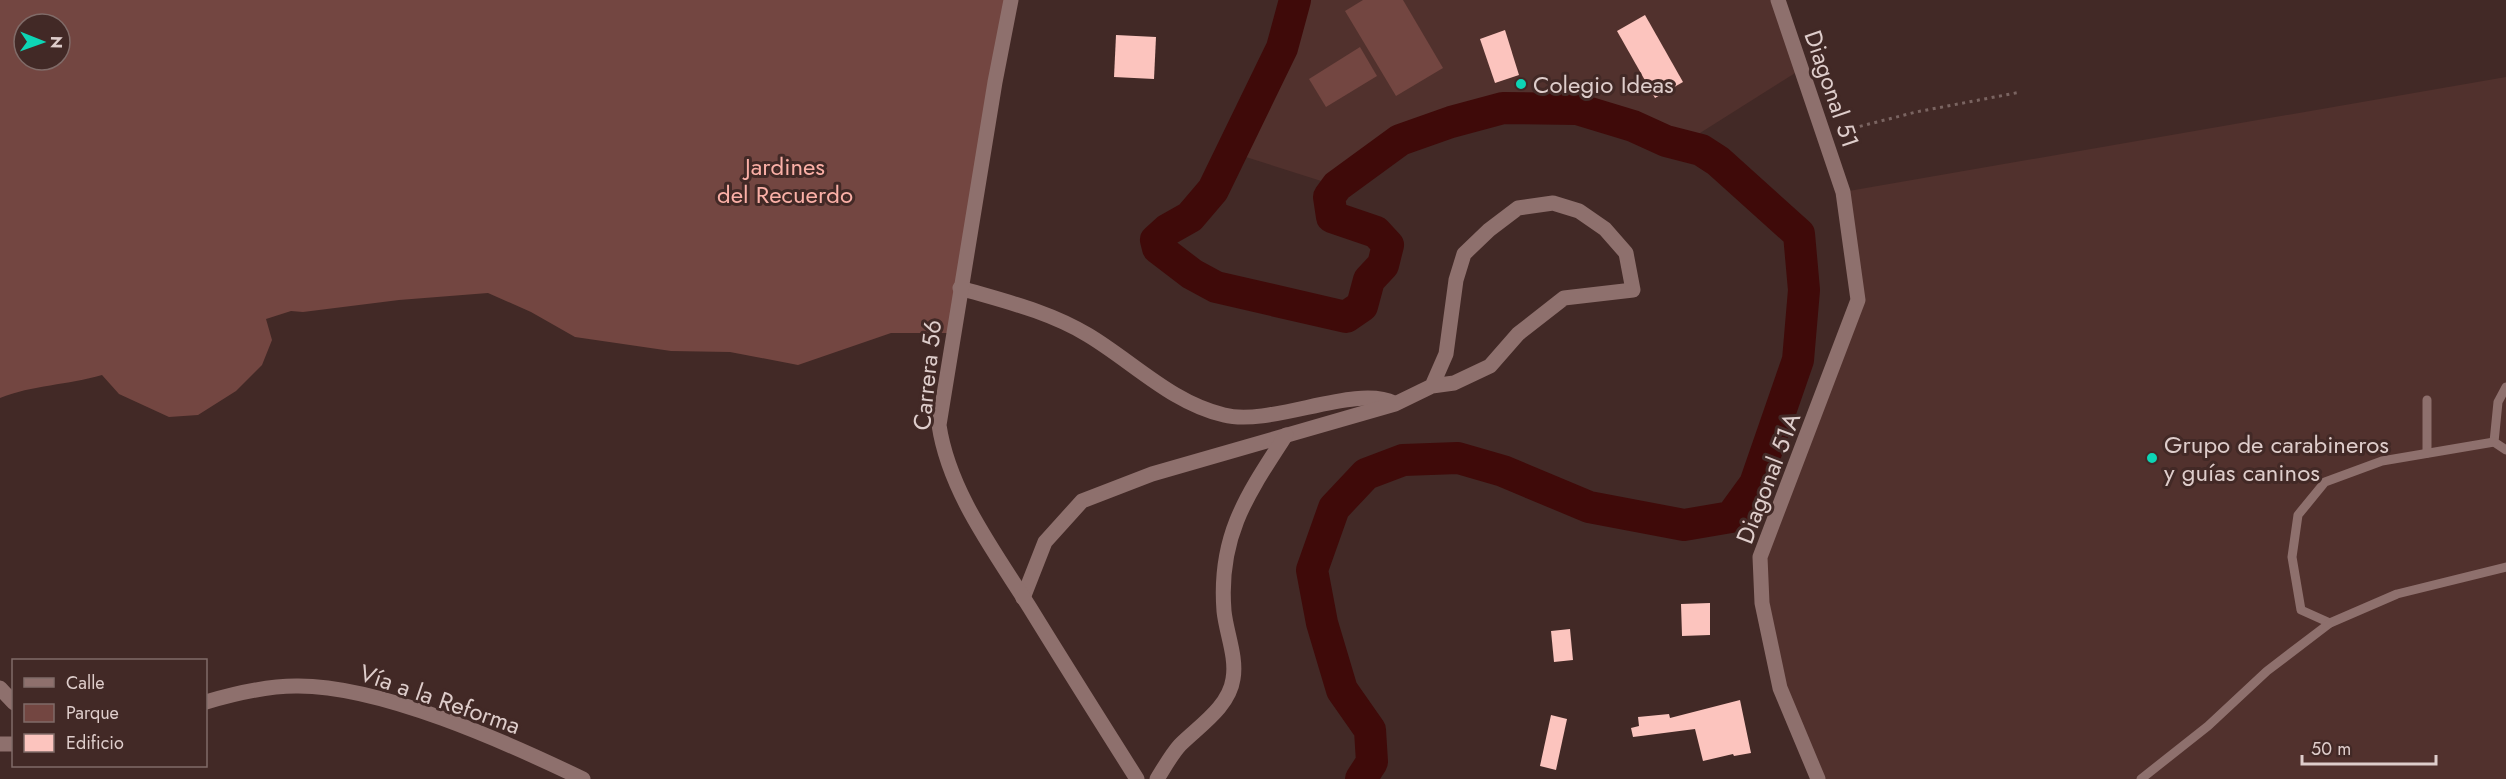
<svg xmlns="http://www.w3.org/2000/svg" width="2506" height="779" viewBox="0 0 2506 779" font-family="Jost,sans-serif">
  <style>
    .built { fill: #51312d }
    .green { fill: #734641; fill-rule: evenodd }
    .lines { fill: none; stroke-linecap: round; stroke-linejoin: round }
    .river { stroke: #3f0a09; stroke-width: 32 }
    .building { fill: #fcc4be }
    .path { stroke: #7a6461; stroke-width: 3; stroke-dasharray: 3 4.5; stroke-linecap: butt }
    .service { stroke: #8e706d; stroke-width: 9 }
    .minor { stroke: #8e706d; stroke-width: 15 }
    .tertiary { stroke: #8e706d; stroke-width: 15 }
    .poi-dot { fill: #0dd5b5; stroke: #422926; stroke-width: 2 }
    .labels { text-anchor: middle; dominant-baseline: central; stroke-width: 6; stroke-linejoin: round; paint-order: stroke }
    .poi-label { font-size: 24px; fill: #decdcb; stroke: #422926; text-anchor: start }
    .street-label { font-size: 24px; fill: #decdcb; stroke: #422926 }
    .park-label { font-size: 24px; fill: #fbb0a7; stroke: #422926 }
  </style>
  <rect width="100%" height="100%" fill="#422926"/>
  <g class="built">
    <polygon points="1295,0 1778,0 1800,70 1681,145 1633,126 1577,109 1503,108 1451,122 1400,140 1337,186 1230,152 1282,48"/>
    <polygon points="2506,77 2506,779 1818,779 1780,688 1760,557 1858,300 1843,192"/>
  </g>
  <g class="green">
    <path d="M0,0H1011L953,333H891L798,365L730,352L671,351L575,337L531,312L488,293L399,300L303,312L291,311L266,319L272,340L262,365L236,391L198,415L169,417L119,394L102,375C68,385 32,385 0,398ZM24,24H60V60H24Z"/>
    <polygon points="1363,0 1403,0 1443,68 1396,96 1345,11"/>
    <polygon points="1360,47 1377,76 1326,107 1309,79"/>
  </g>
  <g class="lines">
    <polyline class="river" points="1295,0 1282,48 1213,190 1190,217 1167,230 1156,240 1158,248 1192,274 1216,287 1346,317 1362,306 1369,280 1383,265 1388,245 1376,232 1332,217 1329,197 1337,186 1400,140 1451,122 1503,108 1577,109 1633,126 1666,141 1701,150 1718,161 1799,234 1804,290 1798,360 1755,484 1731,517 1684,525 1589,507 1503,471 1458,458 1403,460 1366,474 1334,508 1312,570 1322,623 1342,690 1370,730 1372,762 1361,779"/>
  </g>
  <g class="building">
    <polygon points="1645,15 1683,82 1655,98 1617,31"/>
    <polygon points="1505,30 1519,75 1495,83 1480,39"/>
    <polygon points="1116,35 1156,37 1154,79 1114,77"/>
    <polygon points="1710,603 1710,635 1682,636 1681,604"/>
    <polygon points="1570,629 1573,660 1554,662 1551,631"/>
    <polygon points="1740,700 1751,753 1734,756 1733,754 1703,761 1695,729 1633,737 1631,728 1639,726 1638,717 1669,714 1670,718"/>
    <polygon points="1551,715 1567,719 1556,770 1540,766"/>
  </g>
  <g class="lines">
    <polyline class="path" points="1838,132 1916,112 2021,92"/>
    <g class="service">
      <polyline points="2506,387 2498,402 2494,442 2506,450"/>
      <polyline points="2427,400 2427,453"/>
      <polyline points="2330,623 2301,610 2292,557 2298,515 2325,482 2382,461 2494,442"/>
      <polyline points="2141,779 2208,726 2267,671 2330,623 2397,594 2506,567"/>
    </g>
    <g class="minor">
      <polyline points="1778,0 1843,192 1858,300 1760,557 1762,603 1780,688 1818,779"/>
      <path d="M960,288C1004,301 1048,311 1088,335C1133,362 1172,403 1224,415C1271,427 1355,384 1394,403"/>
      <polyline points="1023,598 1045,542 1082,501 1152,474 1395,404 1432,386 1454,383 1490,366 1518,334 1564,298 1633,290 1626,253 1605,229 1579,211 1553,203 1518,208 1489,230 1464,254 1456,280 1446,354 1432,386"/>
      <polyline points="0,688 14,703"/>
      <path d="M1157,779C1164,768 1171,755 1180,745C1199,726 1229,707 1233,679C1237,657 1226,632 1224,611C1218,536 1247,495 1286,435"/>
    </g>
    <g class="tertiary">
      <path d="M1011,0L995,82L939,425C949,492 995,552 1030,608C1065,665 1101,722 1137,779"/>
      <path d="M206,702C233,694 267,686 296,686C380,685 506,742 583,779"/>
      <polyline points="0,744 14,744"/>
    </g>
  </g>
  <g class="poi-dot">
    <circle cx="1521" cy="84" r="6"/>
    <circle cx="2152" cy="458" r="6"/>
  </g>
  <g class="labels">
    <g class="poi-label">
      <text x="1533" y="84">Colegio Ideas</text>
      <text x="2164" y="444">Grupo de carabineros<tspan x="2164" dy="28">y guías caninos</tspan></text>
    </g>
    <g class="street-label">
      <text transform="translate(1832 89) rotate(71)">Diagonal 51</text>
      <text transform="translate(927 375) rotate(-84)">Carrera 56</text>
      <text transform="translate(1768 478) rotate(-69)">Diagonal 51A</text>
      <text transform="translate(440 699) rotate(19)">Vía a la Reforma</text>
    </g>
    <g class="park-label">
      <text x="785" y="166">Jardines<tspan x="785" dy="28">del Recuerdo</tspan></text>
    </g>
  </g>
  <rect x="12" y="659" width="195" height="108" fill="#422926" stroke="#806b68" stroke-width="1.5"/>
  <rect x="24" y="678" width="30" height="9" fill="#8e706d" stroke="#806b68" stroke-width="1.5"/>
  <text x="66" y="689" font-size="18" fill="#decdcb">Calle</text>
  <rect x="24" y="704" width="30" height="18" fill="#734641" stroke="#806b68" stroke-width="1.5"/>
  <text x="66" y="719" font-size="18" fill="#decdcb">Parque</text>
  <rect x="24" y="734" width="30" height="18" fill="#fcc4be" stroke="#806b68" stroke-width="1.5"/>
  <text x="66" y="749" font-size="18" fill="#decdcb">Edificio</text>
  <g transform="translate(42 42) rotate(91)"><circle r="28" fill="#422926" stroke="#806b68" stroke-width="1.5"/>
  <path d="M0-4.5L10 22L0 15L-10 22Z" fill="#0dd5b5"/>
  <text y="-9" font-size="16" font-weight="bold" text-anchor="middle" fill="#decdcb">N</text>
  </g>
  <path d="M2302 755v9h134v-9" fill="none" stroke="#decdcb" stroke-width="3"/>
  <text x="2311" y="755" font-size="18" fill="#decdcb" stroke="#422926" stroke-width="4.5" paint-order="stroke">50 m</text>
</svg>
